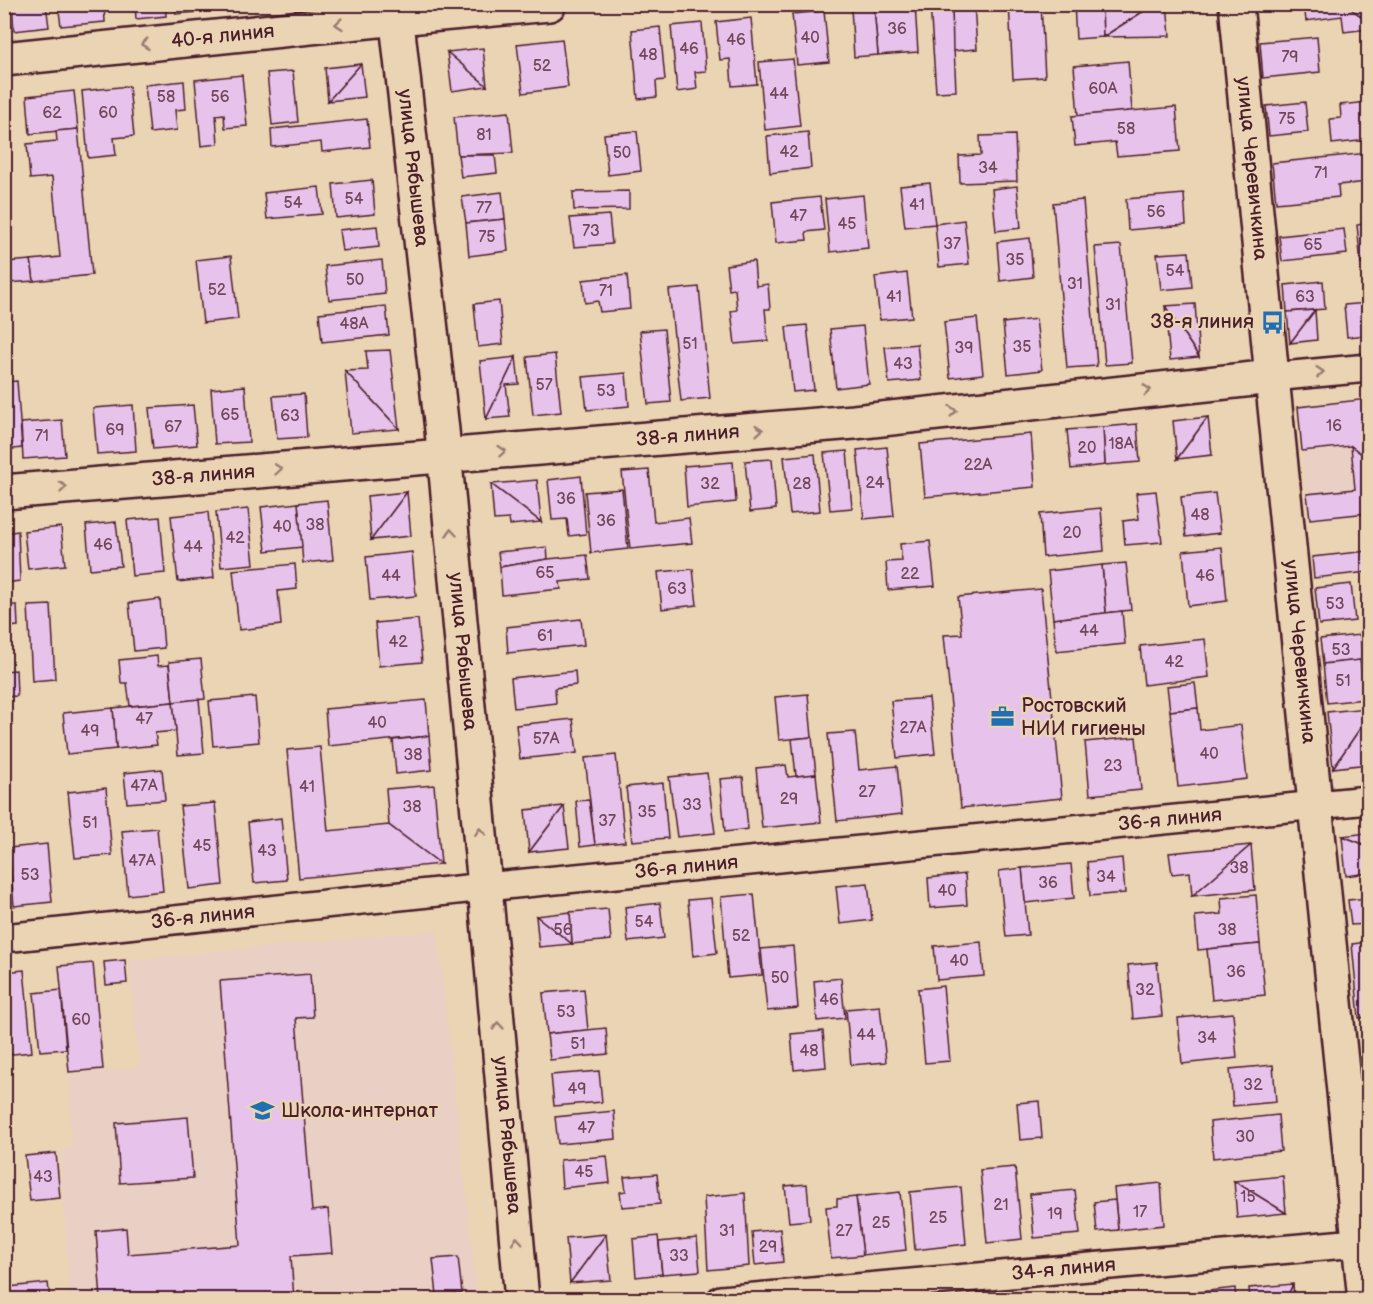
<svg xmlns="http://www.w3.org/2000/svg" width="1373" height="1304" viewBox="0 0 1373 1304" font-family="'Balsamiq Sans',sans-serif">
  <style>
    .built { fill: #eacfc4 }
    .building { fill: #e7c2eb; stroke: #4a1f2b; stroke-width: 1.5 }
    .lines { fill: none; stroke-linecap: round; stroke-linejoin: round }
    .minor-casing { stroke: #4a1f2b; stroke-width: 32 }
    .tertiary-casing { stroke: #4a1f2b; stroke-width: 38 }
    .minor { stroke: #ebd4b4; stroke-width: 27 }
    .tertiary { stroke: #ebd4b4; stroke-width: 33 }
    .oneway { stroke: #9a7a70 }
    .labels { text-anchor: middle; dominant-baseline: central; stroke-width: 5; stroke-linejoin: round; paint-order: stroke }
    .number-label { font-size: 16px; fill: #71485b }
    .street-label { font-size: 20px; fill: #4a1f2b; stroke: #ebd4b4 }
    .poi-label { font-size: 20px; fill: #4a1f2b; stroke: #ebd4b4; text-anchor: start }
  </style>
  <rect width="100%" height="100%" fill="#ebd4b4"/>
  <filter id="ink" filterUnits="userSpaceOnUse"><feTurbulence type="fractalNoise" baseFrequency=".0167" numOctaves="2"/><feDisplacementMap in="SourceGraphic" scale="12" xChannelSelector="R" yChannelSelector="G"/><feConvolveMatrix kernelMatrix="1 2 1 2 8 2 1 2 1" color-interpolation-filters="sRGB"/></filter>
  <g filter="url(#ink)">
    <g class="built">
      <polygon points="1368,399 1368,514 1309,519 1298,407"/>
      <polygon points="437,930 477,1292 394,1300 70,1299 60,1153 71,1147 69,1075 139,1067 129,960"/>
    </g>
    <g class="building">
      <polygon points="12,4 46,4 49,27 14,31"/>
      <polygon points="58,4 104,4 105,22 61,26"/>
      <polygon points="135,4 165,4 166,16 136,19"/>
      <polygon points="175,4 206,4 207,11 176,14"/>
      <polygon points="217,4 254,4 254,6 217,10"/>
      <polygon points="904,4 915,4 918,52 878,55 874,7"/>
      <polygon points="930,4 952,4 956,91 936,92"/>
      <polygon points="952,4 974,4 977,49 953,51"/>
      <polygon points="1009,4 1041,4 1045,77 1013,79"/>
      <polygon points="1074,4 1102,4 1103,37 1076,39"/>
      <polygon points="1102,4 1155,4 1103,37"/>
      <polygon points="1155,4 1167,4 1170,36 1103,37"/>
      <polygon points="1304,4 1344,4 1368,21 1368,29 1344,32 1342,16 1306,21"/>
      <polygon points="1344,4 1368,4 1368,21"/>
      <polygon points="874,7 878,55 854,57 851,8"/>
      <polygon points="824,11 829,62 797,65 792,14"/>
      <polygon points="751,18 757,84 732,86 730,59 720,60 716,22"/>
      <polygon points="702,23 706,71 695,72 697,89 677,92 671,26"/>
      <polygon points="660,27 665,80 656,81 657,97 638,99 632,30"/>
      <polygon points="1317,37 1320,72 1263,78 1260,42"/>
      <polygon points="562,39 568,87 523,93 517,44"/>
      <polygon points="483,48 487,86 447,52"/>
      <polygon points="447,52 487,86 452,91"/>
      <polygon points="793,59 800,126 765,130 759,62"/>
      <polygon points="1128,61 1132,111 1078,116 1074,66"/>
      <polygon points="361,64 328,101 325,68"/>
      <polygon points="361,64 365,97 328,101"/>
      <polygon points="293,71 298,122 272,125 267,73"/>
      <polygon points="242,75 247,126 225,128 224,114 216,115 218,144 201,146 195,80"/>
      <polygon points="184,81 186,109 175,110 177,130 150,133 145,85"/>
      <polygon points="129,86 134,136 114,138 116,155 88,158 82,91"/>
      <polygon points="74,91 78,129 30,134 27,96"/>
      <polygon points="4,98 7,98 11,141 4,142"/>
      <polygon points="1305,102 1308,132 1269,136 1266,106"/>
      <polygon points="1368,102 1368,140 1332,144 1330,119 1341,118 1340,105"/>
      <polygon points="1176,107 1180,151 1117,156 1115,142 1075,146 1072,116"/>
      <polygon points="509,112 513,153 458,155 454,117"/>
      <polygon points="367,119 370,147 322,152 321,142 272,147 271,129"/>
      <polygon points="78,129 92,275 34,281 31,260 60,257 52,177 30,179 27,144 57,141 56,131"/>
      <polygon points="637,131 641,171 608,175 604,134"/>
      <polygon points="808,132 811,168 770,173 767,136"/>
      <polygon points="1015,135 1017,181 960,183 959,156 981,155 980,136"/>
      <polygon points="1368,153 1368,182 1338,185 1339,197 1276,203 1272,163"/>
      <polygon points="458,155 495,155 497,173 461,177"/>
      <polygon points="372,180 375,214 336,218 333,184"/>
      <polygon points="930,183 935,224 905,227 900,186"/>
      <polygon points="1017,186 1021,228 996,231 992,189"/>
      <polygon points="319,187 322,214 267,219 264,193"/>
      <polygon points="629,191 629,209 574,210 573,192"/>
      <polygon points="502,192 505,219 466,223 462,197"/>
      <polygon points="1184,194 1186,225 1128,230 1126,199"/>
      <polygon points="863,195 868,248 830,252 825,199"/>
      <polygon points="820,197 824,230 806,232 807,240 776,243 772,202"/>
      <polygon points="1083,200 1097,366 1067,368 1053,203"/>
      <polygon points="609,215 612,244 574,247 570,218"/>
      <polygon points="505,219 508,251 469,256 466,223"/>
      <polygon points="964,220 969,264 939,267 935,224"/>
      <polygon points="1368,223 1368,263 1361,264 1357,225"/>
      <polygon points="377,226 379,247 342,251 339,230"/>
      <polygon points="1344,229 1347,254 1282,261 1279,236"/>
      <polygon points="1030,238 1033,277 1000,281 997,242"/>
      <polygon points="1121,245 1132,363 1105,365 1095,247"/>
      <polygon points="4,246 8,283 4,284"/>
      <polygon points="1189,252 1192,287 1161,290 1157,254"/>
      <polygon points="231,256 238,319 203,323 196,260"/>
      <polygon points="31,260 34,281 8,283 6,262"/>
      <polygon points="382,260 385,294 329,300 325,266"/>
      <polygon points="754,261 756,286 768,284 770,309 765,309 768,341 735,344 731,311 737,310 735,289 729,290 726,265"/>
      <polygon points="907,273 912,317 880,320 875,277"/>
      <polygon points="627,275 630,309 600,312 598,301 585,303 583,280"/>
      <polygon points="1323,281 1325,309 1287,312 1285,285"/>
      <polygon points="699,287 710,398 681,401 669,290"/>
      <polygon points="499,301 503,344 478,347 474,304"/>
      <polygon points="1368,303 1368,335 1347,337 1344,305"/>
      <polygon points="1195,304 1199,357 1165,306"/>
      <polygon points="386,306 389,335 322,342 319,313"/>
      <polygon points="1165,306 1199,357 1170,360"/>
      <polygon points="1315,310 1317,340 1290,343"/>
      <polygon points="1315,310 1290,343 1287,312"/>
      <polygon points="977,318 983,374 950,378 944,322"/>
      <polygon points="1036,319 1042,370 1008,374 1003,323"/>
      <polygon points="807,325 814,390 793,392 786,327"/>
      <polygon points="863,326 869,384 836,388 830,329"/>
      <polygon points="664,329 671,402 648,404 640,331"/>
      <polygon points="917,344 921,380 889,383 885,347"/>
      <polygon points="390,350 399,429 345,371 368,370 366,351"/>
      <polygon points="555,354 561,412 533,415 527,357"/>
      <polygon points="516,357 519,384 506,385 510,417 486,419"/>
      <polygon points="516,357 486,419 480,361"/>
      <polygon points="345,371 399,429 351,433"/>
      <polygon points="626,373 629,406 587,410 583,377"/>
      <polygon points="17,381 22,448 4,450 4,382"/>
      <polygon points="245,386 249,442 215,444 211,389"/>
      <polygon points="304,394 307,437 277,439 273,396"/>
      <polygon points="1368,399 1368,459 1351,446 1302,451 1298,407"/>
      <polygon points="133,405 136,451 97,454 93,408"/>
      <polygon points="193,405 197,445 153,449 149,408"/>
      <polygon points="1208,417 1177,459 1173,421"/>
      <polygon points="1208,417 1212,455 1177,459"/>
      <polygon points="62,420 65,456 23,459 21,423"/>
      <polygon points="1137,424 1140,462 1105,465 1103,427"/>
      <polygon points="1103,427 1105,465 1071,469 1067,430"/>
      <polygon points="1031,434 1035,487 925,497 920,444"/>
      <polygon points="1351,446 1368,459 1368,513 1310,519 1307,494 1355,489"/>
      <polygon points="887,447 894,516 864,519 857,450"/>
      <polygon points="847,451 852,508 830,510 824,453"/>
      <polygon points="815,454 820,511 790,514 784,457"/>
      <polygon points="772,459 776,509 750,512 745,461"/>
      <polygon points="733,462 736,502 687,507 684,466"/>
      <polygon points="649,470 654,522 689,518 692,543 630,549 622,472"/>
      <polygon points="581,476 586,534 569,536 567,519 552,520 548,480"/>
      <polygon points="537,480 541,522 491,484"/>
      <polygon points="491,484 541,522 510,525 509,519 494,520"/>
      <polygon points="622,489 628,549 591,553 585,492"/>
      <polygon points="1156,491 1162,542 1125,545 1123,521 1139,519 1136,493"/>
      <polygon points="407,492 371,540 367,496"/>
      <polygon points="407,492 411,536 371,540"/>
      <polygon points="1215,493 1220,533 1186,537 1181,497"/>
      <polygon points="327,500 333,560 303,563 298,503"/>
      <polygon points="298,503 302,547 266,551 261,507"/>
      <polygon points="1101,508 1104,551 1043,557 1040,514"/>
      <polygon points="248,509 254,564 221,567 216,512"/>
      <polygon points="208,512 214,578 178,582 171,516"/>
      <polygon points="160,517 165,573 132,576 127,520"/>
      <polygon points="116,522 121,566 90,569 86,525"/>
      <polygon points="61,527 65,565 28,569 24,531"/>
      <polygon points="18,531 20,581 4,583 4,533"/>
      <polygon points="930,541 935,586 888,590 886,562 902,561 900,544"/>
      <polygon points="547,547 548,559 500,567 498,552"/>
      <polygon points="1222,547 1227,601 1188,606 1183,551"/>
      <polygon points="1368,551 1368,572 1314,578 1312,557"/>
      <polygon points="412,552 416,596 370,600 366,557"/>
      <polygon points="587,555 590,579 560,582 561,589 502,595 500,567 548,559"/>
      <polygon points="1126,563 1131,610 1106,613 1102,565"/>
      <polygon points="295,564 297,589 278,591 281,625 239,630 233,570"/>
      <polygon points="1102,565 1106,613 1053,619 1048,571"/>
      <polygon points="693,569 697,605 662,609 658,572"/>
      <polygon points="1351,584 1355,621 1319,625 1315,588"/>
      <polygon points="1041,589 1062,798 961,808 944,635 962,634 958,597"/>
      <polygon points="160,599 164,648 134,651 129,603"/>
      <polygon points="4,605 17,605 18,626 10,627 11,639 4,640"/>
      <polygon points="51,605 55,679 32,681 28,606"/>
      <polygon points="1122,611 1125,644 1056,651 1053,619"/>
      <polygon points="418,619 422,662 379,666 375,623"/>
      <polygon points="581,619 584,645 508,653 506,627"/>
      <polygon points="1360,635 1363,660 1323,664 1320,639"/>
      <polygon points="1205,639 1209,677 1144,685 1140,646"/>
      <polygon points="157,656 158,666 169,665 173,702 130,706 127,683 121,683 119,660"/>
      <polygon points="201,659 205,699 173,702 169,662"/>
      <polygon points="1360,660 1365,699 1327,703 1323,664"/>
      <polygon points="16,670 17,696 4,697 4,671"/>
      <polygon points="575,671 576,685 555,688 556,703 514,708 511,678"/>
      <polygon points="1195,683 1198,708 1170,711 1167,686"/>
      <polygon points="808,694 812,737 779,740 775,697"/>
      <polygon points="255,697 259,742 213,746 209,701"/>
      <polygon points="929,698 935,754 897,758 891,701"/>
      <polygon points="199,699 204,753 178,755 173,702"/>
      <polygon points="426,700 429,736 328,746 325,709"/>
      <polygon points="173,702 176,731 155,733 157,745 116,749 113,708"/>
      <polygon points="113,708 116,749 67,754 63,713"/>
      <polygon points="1198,708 1200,730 1241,725 1247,779 1178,787 1170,711"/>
      <polygon points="1368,708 1368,717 1333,768 1327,712"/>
      <polygon points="1368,717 1368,746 1367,746 1368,764 1333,768"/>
      <polygon points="573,719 577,753 520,759 516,725"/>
      <polygon points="855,732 859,770 897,766 902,814 837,821 828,734"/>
      <polygon points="429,736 432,770 396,774 393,740"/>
      <polygon points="812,737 816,774 796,776 792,739"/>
      <polygon points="1136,737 1141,790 1090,795 1085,742"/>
      <polygon points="320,747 328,831 389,825 441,864 299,878 287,750"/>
      <polygon points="616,755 625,842 595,845 585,758"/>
      <polygon points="786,765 788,777 816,774 821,822 762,828 756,768"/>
      <polygon points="162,769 165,800 127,803 124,773"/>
      <polygon points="707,773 715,833 677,837 669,777"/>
      <polygon points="743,777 748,829 725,832 720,779"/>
      <polygon points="663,783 668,838 632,841 626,787"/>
      <polygon points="434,785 441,864 389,825 386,789"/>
      <polygon points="106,788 112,855 75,858 68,792"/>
      <polygon points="589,800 595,845 580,847 576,801"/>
      <polygon points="215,803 223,885 189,889 180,806"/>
      <polygon points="564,806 569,848 529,852"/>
      <polygon points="564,806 529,852 525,810"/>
      <polygon points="281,818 287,880 254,883 248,822"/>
      <polygon points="157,828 163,891 128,895 122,831"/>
      <polygon points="1368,833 1368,846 1342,836"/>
      <polygon points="1342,836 1368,846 1368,873 1346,876"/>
      <polygon points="47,844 52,902 14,906 9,848"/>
      <polygon points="1251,845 1192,896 1190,872 1172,874 1169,853"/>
      <polygon points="1251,845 1255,890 1192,896"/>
      <polygon points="1122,858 1125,893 1090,896 1087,862"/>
      <polygon points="1071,864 1074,898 1025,903 1022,868"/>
      <polygon points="1022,868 1028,935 1006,937 999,871"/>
      <polygon points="965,874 967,905 930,908 928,878"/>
      <polygon points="868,883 872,920 840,924 836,886"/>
      <polygon points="754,894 762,975 728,978 721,897"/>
      <polygon points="1256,895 1260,944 1198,950 1195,916 1222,914 1221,898"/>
      <polygon points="711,898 717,953 693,956 688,900"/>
      <polygon points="1368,898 1368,924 1351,925 1348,900"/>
      <polygon points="660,903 664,938 628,942 625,907"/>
      <polygon points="608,909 611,940 572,944 570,912"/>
      <polygon points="570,912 572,944 536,916"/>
      <polygon points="536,916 572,944 539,947"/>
      <polygon points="981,942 984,976 937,980 934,946"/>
      <polygon points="1368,942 1368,1017 1359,1018 1352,944"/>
      <polygon points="1260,944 1265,995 1212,1000 1207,949"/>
      <polygon points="793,946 798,1008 767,1011 761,949"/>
      <polygon points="125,960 127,983 106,985 104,962"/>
      <polygon points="1157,962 1162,1016 1133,1019 1128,965"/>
      <polygon points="93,963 103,1069 69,1072 59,966"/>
      <polygon points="24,970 32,1052 4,1055 4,972"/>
      <polygon points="310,974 313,1017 296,1018 312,1211 328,1209 332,1253 291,1256 294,1300 101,1300 96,1231 126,1228 128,1254 240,1245 220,981"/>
      <polygon points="841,978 845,1018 817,1021 814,981"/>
      <polygon points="943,986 950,1061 925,1063 918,989"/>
      <polygon points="584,989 588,1030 547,1034 543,993"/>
      <polygon points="61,990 66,1049 40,1051 34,993"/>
      <polygon points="880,1006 886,1062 851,1065 846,1009"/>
      <polygon points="1233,1013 1237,1058 1182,1064 1178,1018"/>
      <polygon points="606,1028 608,1054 550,1060 547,1034"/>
      <polygon points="823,1031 826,1067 794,1070 791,1034"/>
      <polygon points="1368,1045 1368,1078 1364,1078 1361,1046"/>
      <polygon points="1273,1065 1276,1102 1233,1106 1230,1069"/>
      <polygon points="599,1071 602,1102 554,1106 551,1075"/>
      <polygon points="1368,1085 1368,1122 1365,1086"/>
      <polygon points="1039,1101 1042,1138 1020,1140 1017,1103"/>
      <polygon points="614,1111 616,1139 558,1144 555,1117"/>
      <polygon points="1278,1115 1281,1151 1213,1158 1210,1122"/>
      <polygon points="188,1117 193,1178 120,1183 116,1123"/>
      <polygon points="56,1153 60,1198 30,1201 25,1156"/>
      <polygon points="607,1156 610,1183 562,1188 560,1160"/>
      <polygon points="1015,1167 1022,1239 987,1243 980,1170"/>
      <polygon points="657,1174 660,1204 622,1207 620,1192 626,1191 624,1177"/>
      <polygon points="1283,1176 1286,1213 1234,1181"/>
      <polygon points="1234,1181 1286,1213 1237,1218"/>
      <polygon points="1161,1183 1164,1225 1118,1230 1114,1188"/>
      <polygon points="807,1184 810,1220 789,1222 785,1186"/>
      <polygon points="961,1187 966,1244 915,1250 910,1192"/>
      <polygon points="1075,1190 1080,1234 1034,1238 1030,1194"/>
      <polygon points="900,1192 906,1250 863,1255 856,1197"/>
      <polygon points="745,1193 749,1266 708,1270 704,1197"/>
      <polygon points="856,1197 863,1255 831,1258 826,1207 837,1206 837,1199"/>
      <polygon points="1115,1200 1118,1230 1097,1232 1094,1202"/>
      <polygon points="780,1229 783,1262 755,1265 752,1232"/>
      <polygon points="606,1234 611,1280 570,1283"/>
      <polygon points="606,1234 570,1283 566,1238"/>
      <polygon points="658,1236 662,1274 636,1277 633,1239"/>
      <polygon points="697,1238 700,1271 662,1274 659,1242"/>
      <polygon points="458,1257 462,1293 437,1295 433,1259"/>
      <polygon points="48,1283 50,1300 10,1300 8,1287"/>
      <polygon points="1293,1284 1286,1300 1250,1300 1249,1288"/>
      <polygon points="1293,1284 1294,1300 1286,1300"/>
      <polygon points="1235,1288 1236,1300 1191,1300 1191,1293"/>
      <polygon points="1191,1293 1191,1300 1165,1300 1165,1295"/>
      <polygon points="1151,1297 1151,1300 1121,1300"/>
    </g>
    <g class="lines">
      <defs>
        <g id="minor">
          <polyline points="1272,377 1368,368"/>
          <path id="s1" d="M4,938L485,887L1368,800"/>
          <path id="s2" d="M721,1300L1368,1242"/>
        </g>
        <g id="tertiary">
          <path id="s3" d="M395,4L442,430L485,887L522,1300"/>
          <path id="s4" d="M1236,4L1272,377L1365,1300"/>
          <path id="s5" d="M4,59L397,18L549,4"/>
          <path id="s6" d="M4,492L854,422L1272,377"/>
        </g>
      </defs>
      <use href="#minor" class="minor-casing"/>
      <use href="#tertiary" class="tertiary-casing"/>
      <use href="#minor" class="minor"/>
      <use href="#tertiary" class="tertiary"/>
    </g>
    <defs><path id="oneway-chevron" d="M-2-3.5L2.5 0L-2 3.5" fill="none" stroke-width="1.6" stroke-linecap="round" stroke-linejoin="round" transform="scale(1.5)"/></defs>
    <g class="oneway">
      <use href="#oneway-chevron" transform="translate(339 24) rotate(174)"/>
      <use href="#oneway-chevron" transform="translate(145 44) rotate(174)"/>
      <use href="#oneway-chevron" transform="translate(1320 372) rotate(-5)"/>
      <use href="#oneway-chevron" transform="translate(1147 390) rotate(-6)"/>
      <use href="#oneway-chevron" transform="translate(953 411) rotate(-6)"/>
      <use href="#oneway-chevron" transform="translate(759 430) rotate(-5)"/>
      <use href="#oneway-chevron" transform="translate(502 451) rotate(-5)"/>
      <use href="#oneway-chevron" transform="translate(278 469) rotate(-5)"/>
      <use href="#oneway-chevron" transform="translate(63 487) rotate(-5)"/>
      <use href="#oneway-chevron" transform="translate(451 533) rotate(-95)"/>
      <use href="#oneway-chevron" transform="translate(480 832) rotate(-95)"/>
      <use href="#oneway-chevron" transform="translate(498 1026) rotate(-95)"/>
      <use href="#oneway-chevron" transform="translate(517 1241) rotate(-95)"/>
    </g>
  </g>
  <defs>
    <symbol id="bus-bare" viewBox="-9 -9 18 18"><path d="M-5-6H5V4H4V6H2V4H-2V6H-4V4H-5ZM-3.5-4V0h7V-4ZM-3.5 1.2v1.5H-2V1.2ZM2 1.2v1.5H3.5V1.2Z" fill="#1f6fb2" stroke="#ebd4b4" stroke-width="2.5" paint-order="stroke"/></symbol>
    <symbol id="office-bare" viewBox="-9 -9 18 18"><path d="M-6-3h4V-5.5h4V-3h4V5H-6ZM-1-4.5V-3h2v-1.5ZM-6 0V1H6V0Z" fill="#1f6fb2" stroke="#ebd4b4" stroke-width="2.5" paint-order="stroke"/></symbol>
    <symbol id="school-bare" viewBox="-9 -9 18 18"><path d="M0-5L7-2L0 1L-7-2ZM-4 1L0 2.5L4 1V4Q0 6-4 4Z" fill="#1f6fb2" stroke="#ebd4b4" stroke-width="2.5" paint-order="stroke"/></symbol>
  </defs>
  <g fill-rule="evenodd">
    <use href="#bus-bare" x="1256" y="306" width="33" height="33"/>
    <use href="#office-bare" x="986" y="700" width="33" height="33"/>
    <use href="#school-bare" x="246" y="1094" width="33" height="33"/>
  </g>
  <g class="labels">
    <g class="number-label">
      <text x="897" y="29">36</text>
      <text x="810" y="38">40</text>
      <text x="736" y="40">46</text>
      <text x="689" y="49">46</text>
      <text x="648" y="55">48</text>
      <text x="1290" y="57">79</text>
      <text x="542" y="66">52</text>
      <text x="1103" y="89">60А</text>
      <text x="779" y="94">44</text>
      <text x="166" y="97">58</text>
      <text x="220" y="97">56</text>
      <text x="52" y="113">62</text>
      <text x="108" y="113">60</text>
      <text x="1287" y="119">75</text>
      <text x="1126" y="129">58</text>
      <text x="484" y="135">81</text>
      <text x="789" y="152">42</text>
      <text x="622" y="153">50</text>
      <text x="988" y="168">34</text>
      <text x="1321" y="173">71</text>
      <text x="354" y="199">54</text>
      <text x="293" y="203">54</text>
      <text x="917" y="205">41</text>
      <text x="484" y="208">77</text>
      <text x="1156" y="212">56</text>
      <text x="798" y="216">47</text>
      <text x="847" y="224">45</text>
      <text x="591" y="231">73</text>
      <text x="487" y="237">75</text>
      <text x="952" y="244">37</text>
      <text x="1313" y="245">65</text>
      <text x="1015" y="260">35</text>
      <text x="1175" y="271">54</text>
      <text x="355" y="280">50</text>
      <text x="1075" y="284">31</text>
      <text x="217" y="290">52</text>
      <text x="606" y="291">71</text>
      <text x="894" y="297">41</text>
      <text x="1305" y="297">63</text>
      <text x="1113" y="305">31</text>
      <text x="354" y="324">48А</text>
      <text x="690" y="344">51</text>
      <text x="1022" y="347">35</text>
      <text x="964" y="348">39</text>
      <text x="903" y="364">43</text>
      <text x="544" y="385">57</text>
      <text x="606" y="391">53</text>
      <text x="230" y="415">65</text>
      <text x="290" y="416">63</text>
      <text x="1334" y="426">16</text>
      <text x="173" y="427">67</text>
      <text x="115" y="430">69</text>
      <text x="42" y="436">71</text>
      <text x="1121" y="444">18А</text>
      <text x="1087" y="448">20</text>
      <text x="978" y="465">22А</text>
      <text x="875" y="483">24</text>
      <text x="710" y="484">32</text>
      <text x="802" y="484">28</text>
      <text x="566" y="499">36</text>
      <text x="1200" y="515">48</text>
      <text x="606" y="521">36</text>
      <text x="315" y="525">38</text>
      <text x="282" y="527">40</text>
      <text x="1072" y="533">20</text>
      <text x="235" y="538">42</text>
      <text x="103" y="545">46</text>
      <text x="193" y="547">44</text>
      <text x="545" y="573">65</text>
      <text x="910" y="574">22</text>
      <text x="391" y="576">44</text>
      <text x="1205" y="576">46</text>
      <text x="677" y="589">63</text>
      <text x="1335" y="604">53</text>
      <text x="1089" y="631">44</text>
      <text x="545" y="636">61</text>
      <text x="398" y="642">42</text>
      <text x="1341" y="650">53</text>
      <text x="1174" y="662">42</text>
      <text x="1343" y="681">51</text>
      <text x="144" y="719">47</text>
      <text x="377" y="723">40</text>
      <text x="913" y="728">27А</text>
      <text x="90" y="731">49</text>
      <text x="546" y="739">57А</text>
      <text x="1209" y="754">40</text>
      <text x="413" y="755">38</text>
      <text x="1113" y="766">23</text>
      <text x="144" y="786">47А</text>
      <text x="307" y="787">41</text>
      <text x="867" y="792">27</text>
      <text x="789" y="799">29</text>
      <text x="692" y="805">33</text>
      <text x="412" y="807">38</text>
      <text x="647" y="812">35</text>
      <text x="607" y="821">37</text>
      <text x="90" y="823">51</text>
      <text x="202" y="846">45</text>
      <text x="267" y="851">43</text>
      <text x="142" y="861">47А</text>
      <text x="1239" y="868">38</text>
      <text x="30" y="875">53</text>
      <text x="1106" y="877">34</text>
      <text x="1048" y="883">36</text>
      <text x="947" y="891">40</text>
      <text x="644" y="922">54</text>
      <text x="563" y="930">56</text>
      <text x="1227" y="930">38</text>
      <text x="741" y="936">52</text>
      <text x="959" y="961">40</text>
      <text x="1236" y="972">36</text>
      <text x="780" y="978">50</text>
      <text x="1145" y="990">32</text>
      <text x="829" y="1000">46</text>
      <text x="566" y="1012">53</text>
      <text x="81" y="1020">60</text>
      <text x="866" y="1035">44</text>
      <text x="1207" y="1038">34</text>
      <text x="578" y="1044">51</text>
      <text x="809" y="1051">48</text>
      <text x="1253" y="1085">32</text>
      <text x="577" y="1089">49</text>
      <text x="586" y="1128">47</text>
      <text x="1245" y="1137">30</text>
      <text x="584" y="1172">45</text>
      <text x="43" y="1177">43</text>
      <text x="1248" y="1197">15</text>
      <text x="1001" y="1205">21</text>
      <text x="1140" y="1212">17</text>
      <text x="1055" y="1214">19</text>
      <text x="938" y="1218">25</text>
      <text x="881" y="1223">25</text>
      <text x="727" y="1231">31</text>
      <text x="844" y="1231">27</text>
      <text x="768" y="1247">29</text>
      <text x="679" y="1256">33</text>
    </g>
    <g class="street-label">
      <text stroke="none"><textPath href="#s5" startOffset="220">40-я линия</textPath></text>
      <text stroke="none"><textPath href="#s3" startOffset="165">улица Рябышева</textPath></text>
      <text stroke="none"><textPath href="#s4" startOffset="165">улица Черевичкина</textPath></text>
      <text stroke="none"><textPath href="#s6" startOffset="686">38-я линия</textPath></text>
      <text stroke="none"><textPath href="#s6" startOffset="200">38-я линия</textPath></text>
      <text stroke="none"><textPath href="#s3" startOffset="651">улица Рябышева</textPath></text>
      <text stroke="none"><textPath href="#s4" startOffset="651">улица Черевичкина</textPath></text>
      <text stroke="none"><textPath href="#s1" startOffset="1172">36-я линия</textPath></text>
      <text stroke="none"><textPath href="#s1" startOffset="686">36-я линия</textPath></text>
      <text stroke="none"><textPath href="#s1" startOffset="200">36-я линия</textPath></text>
      <text stroke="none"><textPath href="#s3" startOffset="1137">улица Рябышева</textPath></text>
      <text stroke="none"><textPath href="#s2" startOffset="344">34-я линия</textPath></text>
    </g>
    <g class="poi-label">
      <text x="1254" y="322" text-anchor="end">38-я линия</text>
      <text x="1021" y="706">Ростовский<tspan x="1021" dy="23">НИИ гигиены</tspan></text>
      <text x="281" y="1111">Школа-интернат</text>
    </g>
  </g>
  <rect width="1373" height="1304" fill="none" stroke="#ebd4b4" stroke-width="24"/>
  <rect x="12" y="12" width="1349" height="1280" fill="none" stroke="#4a1f2b" stroke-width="2" filter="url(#ink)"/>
</svg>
